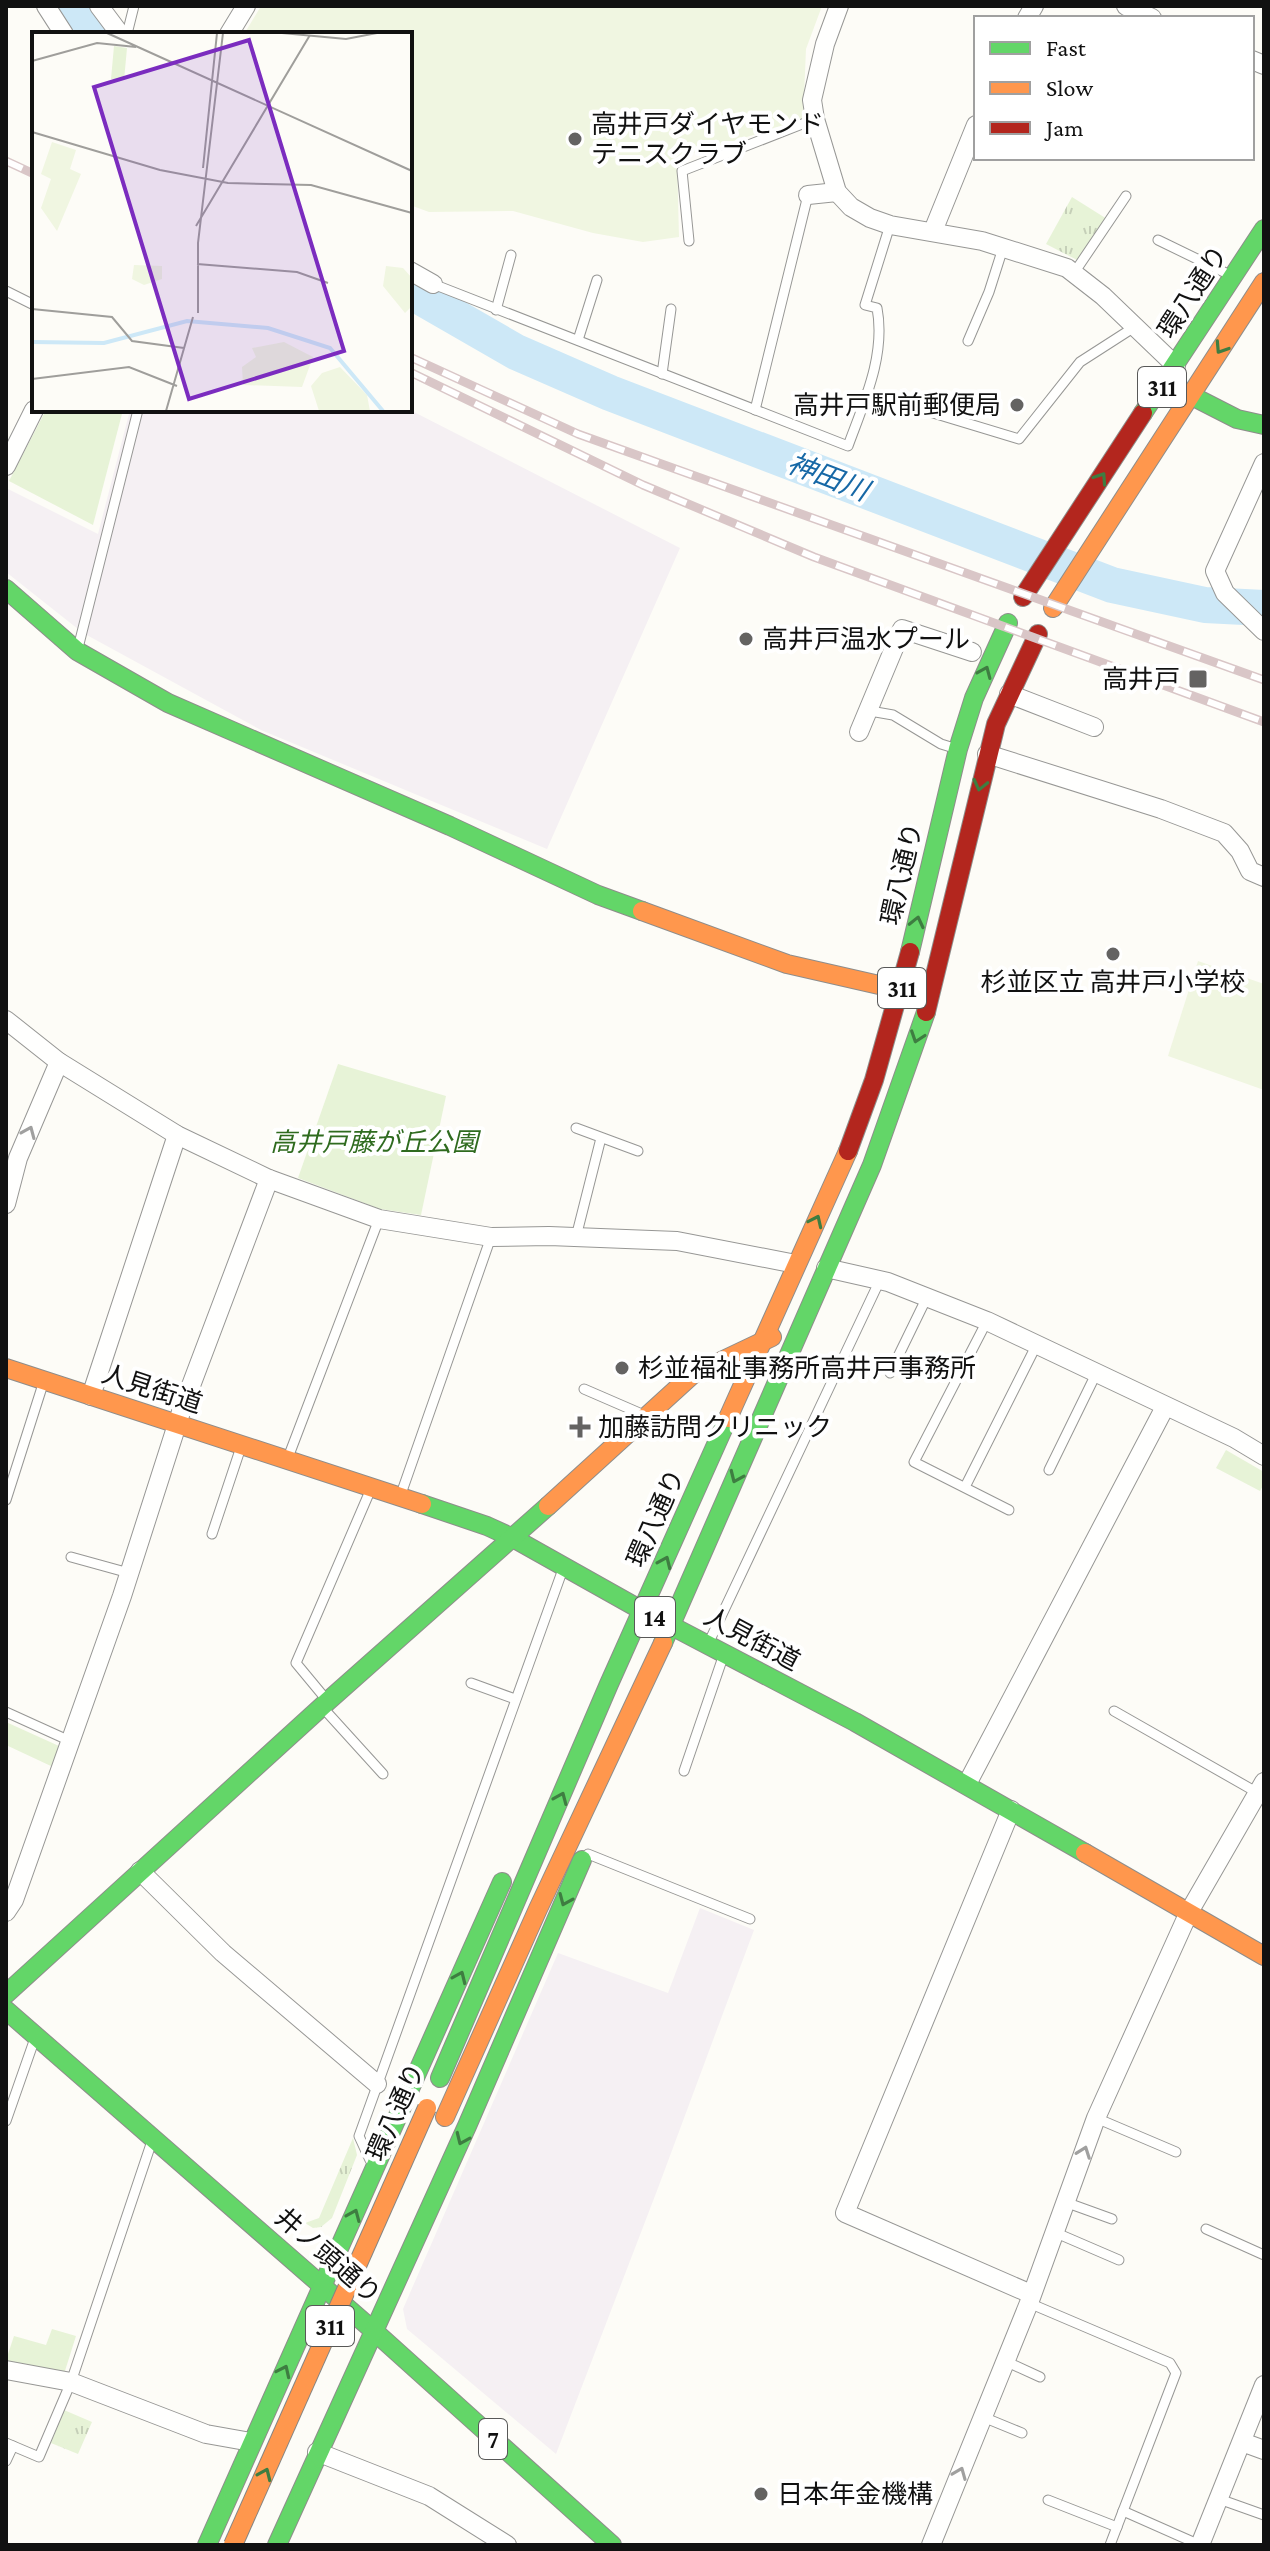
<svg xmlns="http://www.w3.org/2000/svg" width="1270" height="2551" viewBox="0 0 1270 2551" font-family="'Crimson Pro','Noto Sans JP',serif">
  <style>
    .industrial { fill: #f5f0f3 }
    .grass { fill: url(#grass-tufts) }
    .park { fill: #e7f3d7 }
    .pitch { fill: #f0f6e1 }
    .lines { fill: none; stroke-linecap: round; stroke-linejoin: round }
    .river { stroke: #cde8f7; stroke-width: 36 }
    .lane-casing { stroke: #979795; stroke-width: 11 }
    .street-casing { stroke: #979795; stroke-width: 20 }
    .fast-casing { stroke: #8e8d8b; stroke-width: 20 }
    .slow-casing { stroke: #8e8d8b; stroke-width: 20 }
    .jam-casing { stroke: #8e8d8b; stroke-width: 20 }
    .lane { stroke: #fffffe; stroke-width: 9 }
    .street { stroke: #fffffe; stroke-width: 18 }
    .fast { stroke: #63d668; stroke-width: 18 }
    .slow { stroke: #ff974d; stroke-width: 18 }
    .jam { stroke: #b3261e; stroke-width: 18 }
    .rail-casing { stroke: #d9c6c7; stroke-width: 9 }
    .rail { stroke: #fff; stroke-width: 6; stroke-dasharray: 18; stroke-linecap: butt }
    .slow-bridge-casing { stroke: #858482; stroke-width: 20; stroke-linecap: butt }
    .slow-bridge { stroke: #ff974d; stroke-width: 18 }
    .oneway { stroke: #3e7d41 }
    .oneway2 { stroke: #a0a09f }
    .poi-dot { fill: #646362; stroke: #fff; stroke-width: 3 }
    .labels { text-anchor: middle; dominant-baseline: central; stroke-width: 8; stroke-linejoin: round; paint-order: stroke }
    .shield { fill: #fff; stroke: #585858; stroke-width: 2 }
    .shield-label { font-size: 24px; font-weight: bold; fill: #111 }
    .poi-label { font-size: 26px; fill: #111; stroke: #fff; text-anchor: start }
    .street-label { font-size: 26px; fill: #111; stroke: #fff }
    .park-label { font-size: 26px; font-style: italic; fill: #2f6b1f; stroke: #fff }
    .water-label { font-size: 28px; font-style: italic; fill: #1768a6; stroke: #fff }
    .inset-river { fill: none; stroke: #cde8f7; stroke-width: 4 }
    .inset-road { fill: none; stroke: #9f9e9b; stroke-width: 2 }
    .view { fill: #7b2cbf; fill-opacity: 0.15; stroke: #7b2cbf; stroke-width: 4 }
    .inset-edge { fill: none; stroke: #111; stroke-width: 4 }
  </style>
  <defs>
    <pattern id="grass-tufts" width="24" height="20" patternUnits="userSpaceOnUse" patternTransform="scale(2)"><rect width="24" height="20" fill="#e7f3d7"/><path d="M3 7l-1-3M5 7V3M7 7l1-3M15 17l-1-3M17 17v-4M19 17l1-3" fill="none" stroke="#c5cfb8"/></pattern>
  </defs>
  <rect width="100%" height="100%" fill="#fdfcf7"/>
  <g class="industrial">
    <polygon points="130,410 410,410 680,548 547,849 261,730 83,633 6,572 6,488 98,534"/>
    <polygon points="700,1908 754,1930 658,2188 556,2454 407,2329 403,2309 558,1953 668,1993"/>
  </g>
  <g class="grass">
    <polygon points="1072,197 1107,219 1079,261 1046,244"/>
    <polygon points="353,2138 357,2155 332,2218 321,2227 313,2228 305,2223 319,2218"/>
    <polygon points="64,2410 92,2422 78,2454 51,2443"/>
  </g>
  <g class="park">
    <polygon points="46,410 123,410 93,525 9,481"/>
    <polygon points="338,1064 446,1096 421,1215 380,1209 298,1178"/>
    <polygon points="1226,1450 1264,1472 1264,1484 1260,1491 1216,1468"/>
    <polygon points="6,1722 59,1746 53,1767 6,1745"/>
    <polygon points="52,2329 76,2336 64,2374 6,2360 14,2336 46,2345"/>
  </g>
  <g class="pitch">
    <polygon points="261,6 822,6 806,49 803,120 677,158 679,237 643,242 593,233 513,211 429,212 410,205 410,34 248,34 246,31"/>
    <polygon points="1198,961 1264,984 1264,1090 1168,1056"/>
  </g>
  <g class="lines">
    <g class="river">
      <polyline points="75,6 90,34"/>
      <polyline points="410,291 516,352 610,393 1112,585 1205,605 1264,608"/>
    </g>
    <defs>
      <g id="lane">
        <polyline points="127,34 134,6"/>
        <polyline points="1158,240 1230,275"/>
        <polyline points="689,241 682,171 815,119"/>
        <polyline points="1074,273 1126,196"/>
        <path d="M433,284L848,446C864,402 886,355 877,308L865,305L890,225"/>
        <polyline points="6,291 34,305"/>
        <polyline points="496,310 511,255"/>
        <polyline points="578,340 597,280"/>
        <polyline points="968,341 989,292 1003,248"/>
        <polyline points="662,374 671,309"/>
        <polyline points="867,393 1019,439 1080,362 1136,326"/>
        <polyline points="755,410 808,195"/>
        <polyline points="78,648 138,410"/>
        <polyline points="870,711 893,715 941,744 954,748"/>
        <polyline points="576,1128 638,1151"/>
        <polyline points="576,1237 601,1138"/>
        <polyline points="987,1321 914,1462 1009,1510"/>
        <polyline points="890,1373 927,1297"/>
        <polyline points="584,1389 644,1415"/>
        <polyline points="289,1455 379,1219"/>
        <polyline points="1049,1470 1096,1374"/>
        <polyline points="965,1487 1036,1346"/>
        <polyline points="401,1494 491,1237"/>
        <polyline points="6,1500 43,1384"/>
        <polyline points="212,1534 240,1450"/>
        <polyline points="71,1557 129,1573"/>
        <polyline points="709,1642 880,1280"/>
        <polyline points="471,1683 515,1699"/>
        <polyline points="325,1698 296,1663 370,1491"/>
        <polyline points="324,1709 383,1774"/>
        <polyline points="1114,1711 1258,1793"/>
        <polyline points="6,1712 70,1741"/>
        <polyline points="684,1771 723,1657"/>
        <polyline points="588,1854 750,1919"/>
        <polyline points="1096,2118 1176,2152"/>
        <polyline points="6,2121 34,2041"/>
        <polyline points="370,2160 359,2136 563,1569"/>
        <polyline points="1065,2202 1112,2219"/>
        <polyline points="1206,2229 1264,2255"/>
        <polyline points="1054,2232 1119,2260"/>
        <polyline points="1029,2303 1170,2363 1176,2373 1110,2545"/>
        <polyline points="1005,2361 1040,2377"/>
        <polyline points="983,2417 1022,2433"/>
        <polyline points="6,2443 39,2457 71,2382 152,2141"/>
        <polyline points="6,2461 13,2446"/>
        <polyline points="1219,2499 1264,2515"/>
        <polyline points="1048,2500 1117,2527"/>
        <polyline points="1123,2511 1200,2545"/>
      </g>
      <g id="street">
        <polyline points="46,6 64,34"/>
        <polyline points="99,6 120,34"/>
        <polyline points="839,6 825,44 812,100 815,119 837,192 851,207 870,218 890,225 982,241 1067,268 1103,296 1176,366"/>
        <polyline points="1126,6 1152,18"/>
        <polyline points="1027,18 1034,6"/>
        <polyline points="229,34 246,6"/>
        <polyline points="1252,60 1264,65"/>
        <polyline points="808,195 837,192"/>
        <polyline points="933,231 976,125"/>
        <polyline points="410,271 433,284"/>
        <polyline points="1264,463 1215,571 1225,593 1264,631"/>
        <polyline points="6,466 34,410"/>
        <polyline points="1009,694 1094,727"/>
        <polyline points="859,732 902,629 972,652"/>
        <polyline points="987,754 1161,809 1224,833 1240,851 1250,871 1264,877"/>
        <polyline points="6,1020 59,1062 177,1135 269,1179 379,1219 491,1237 549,1236 677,1241 796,1264"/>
        <polyline points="6,1204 18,1158 59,1062"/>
        <polyline points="826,1268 888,1282 987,1321 1234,1438 1264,1456"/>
        <polyline points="91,1396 177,1135"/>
        <polyline points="967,1784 1165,1407"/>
        <polyline points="1011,1810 845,2213 1031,2294"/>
        <polyline points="140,1871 223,1953 377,2084"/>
        <polyline points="6,1912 14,1900 122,1596 181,1412 269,1179"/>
        <polyline points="6,2370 71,2382 206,2434 251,2442"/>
        <polyline points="1242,2442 1264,2450"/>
        <polyline points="317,2452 429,2496 507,2545"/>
        <polyline points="931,2545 1029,2303 1096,2118 1189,1912 1264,1782"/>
        <polyline points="1200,2545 1264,2385"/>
      </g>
      <g id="fast">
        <polyline points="1190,395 1237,419 1264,425"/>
        <polyline points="1143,413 1264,229"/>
        <polyline points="6,589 77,651 168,703 450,826 598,895 642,911"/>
        <polyline points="910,952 958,749 974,698 1008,623"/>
        <polyline points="422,1504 487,1526 513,1538 643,1611 855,1722 1085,1853"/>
        <polyline points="663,1643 872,1165 926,1012"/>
        <polyline points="6,1994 328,1701 548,1506"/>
        <polyline points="6,2010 375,2332"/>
        <polyline points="440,2078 609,1684 728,1418"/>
        <polyline points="375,2332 612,2545"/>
        <polyline points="207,2545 502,1882"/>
        <polyline points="277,2545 467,2126 582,1860"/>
      </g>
      <g id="slow">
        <polyline points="1053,608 1264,282"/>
        <polyline points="642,911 787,964 901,990"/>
        <polyline points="6,1368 422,1504"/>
        <polyline points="728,1418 848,1151"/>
        <polyline points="548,1506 692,1375 772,1337"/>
        <polyline points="1085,1853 1264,1956"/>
        <polyline points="445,2117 538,1909 663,1643"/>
      </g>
      <g id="jam">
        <polyline points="1023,597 1143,413"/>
        <polyline points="926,1012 996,724 1038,634"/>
        <polyline points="848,1151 874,1080 910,952"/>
      </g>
    </defs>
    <use href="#lane" class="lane-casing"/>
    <use href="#street" class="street-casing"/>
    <use href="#fast" class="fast-casing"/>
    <use href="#slow" class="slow-casing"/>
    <use href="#jam" class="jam-casing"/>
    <use href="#lane" class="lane"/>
    <use href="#street" class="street"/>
    <use href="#fast" class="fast"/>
    <use href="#slow" class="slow"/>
    <use href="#jam" class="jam"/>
    <defs>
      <g id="rail">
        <polyline points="6,161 34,174"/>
        <polyline points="410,357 578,434 1264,680"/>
        <polyline points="410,372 643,485 814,557 1264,722"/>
      </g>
    </defs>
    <use href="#rail" class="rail-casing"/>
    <use href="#rail" class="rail"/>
    <defs>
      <polyline id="slow-bridge" points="233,2545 427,2108"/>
    </defs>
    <use href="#slow-bridge" class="slow-bridge-casing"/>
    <use href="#slow-bridge" class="slow-bridge"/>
  </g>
  <defs><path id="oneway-chevron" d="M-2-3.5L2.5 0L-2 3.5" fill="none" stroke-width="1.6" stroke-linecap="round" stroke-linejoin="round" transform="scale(2)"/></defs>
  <g class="oneway">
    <use href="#oneway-chevron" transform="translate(1221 348) rotate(123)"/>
    <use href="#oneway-chevron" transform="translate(1101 478) rotate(-56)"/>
    <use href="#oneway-chevron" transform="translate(985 672) rotate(-67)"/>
    <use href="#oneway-chevron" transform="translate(980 785) rotate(103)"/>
    <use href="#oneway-chevron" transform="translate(917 922) rotate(-77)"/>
    <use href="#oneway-chevron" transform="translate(917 1037) rotate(109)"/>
    <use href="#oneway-chevron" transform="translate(816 1221) rotate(-65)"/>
    <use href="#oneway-chevron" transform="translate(736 1477) rotate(114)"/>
    <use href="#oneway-chevron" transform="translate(665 1562) rotate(-66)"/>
    <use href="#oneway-chevron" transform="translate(561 1798) rotate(-67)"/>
    <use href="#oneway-chevron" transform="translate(565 1900) rotate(113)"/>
    <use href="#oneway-chevron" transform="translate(460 1977) rotate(-66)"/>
    <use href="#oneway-chevron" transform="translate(462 2139) rotate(114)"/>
    <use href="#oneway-chevron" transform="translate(354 2215) rotate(-67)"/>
    <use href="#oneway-chevron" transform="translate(284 2371) rotate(-65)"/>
    <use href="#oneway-chevron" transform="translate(265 2474) rotate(-66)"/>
  </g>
  <g class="oneway2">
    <use href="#oneway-chevron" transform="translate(29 1132) rotate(-67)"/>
    <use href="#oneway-chevron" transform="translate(1084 2152) rotate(-70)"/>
    <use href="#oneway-chevron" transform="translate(960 2473) rotate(-68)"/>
  </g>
  <g class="poi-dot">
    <circle cx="575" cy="139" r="8"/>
    <circle cx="1017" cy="405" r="8"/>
    <circle cx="746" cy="639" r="8"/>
    <rect x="1188" y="669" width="20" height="20" rx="4"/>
    <circle cx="1113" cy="954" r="8"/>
    <circle cx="622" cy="1368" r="8"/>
    <path d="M576 1415h8v8h8v8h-8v8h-8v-8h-8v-8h8z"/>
    <circle cx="761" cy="2494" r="8"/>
  </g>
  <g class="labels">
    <g class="shield">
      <rect x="1138" y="367" width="48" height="40" rx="6"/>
      <rect x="878" y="968" width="48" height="40" rx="6"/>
      <rect x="635" y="1597" width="40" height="40" rx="6"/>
      <rect x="306" y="2306" width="48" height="40" rx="6"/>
      <rect x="479" y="2419" width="28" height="40" rx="6"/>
    </g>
    <g class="shield-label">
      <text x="1162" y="387">311</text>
      <text x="902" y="988">311</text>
      <text x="655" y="1617">14</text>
      <text x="330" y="2326">311</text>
      <text x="493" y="2439">7</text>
    </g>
    <g class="poi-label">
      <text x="591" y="124">高井戸ダイヤモンド<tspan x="591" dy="30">テニスクラブ</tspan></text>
      <text x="1001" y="405" text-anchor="end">高井戸駅前郵便局</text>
      <text x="762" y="639">高井戸温水プール</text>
      <text x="1180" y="679" text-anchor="end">高井戸</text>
      <text x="1113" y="982" text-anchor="middle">杉並区立 高井戸小学校</text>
      <text x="638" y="1368">杉並福祉事務所高井戸事務所</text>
      <text x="598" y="1427">加藤訪問クリニック</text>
      <text x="777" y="2494">日本年金機構</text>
    </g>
    <g class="street-label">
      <text transform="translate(1193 292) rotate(-57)">環八通り</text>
      <text transform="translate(902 874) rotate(-77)">環八通り</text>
      <text transform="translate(152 1389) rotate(18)">人見街道</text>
      <text transform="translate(656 1518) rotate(-66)">環八通り</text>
      <text transform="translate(752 1639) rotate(28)">人見街道</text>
      <text transform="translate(396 2112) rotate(-66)">環八通り</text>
      <text transform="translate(328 2256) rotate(41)">井ノ頭通り</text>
    </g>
    <g class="park-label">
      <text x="374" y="1142">高井戸藤が丘公園</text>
    </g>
    <g class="water-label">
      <text transform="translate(828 477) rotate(21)">神田川</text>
    </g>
  </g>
  <g transform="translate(32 32)">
    <rect width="380" height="380" fill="#fdfcf7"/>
    <path d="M82,14L95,16L92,48L79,47Z" fill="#e7f3d7"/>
    <path d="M20,110L44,118L38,137L49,142L25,199L9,176L19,147L9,142ZM102,233L130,234V247L112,253L100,247ZM354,234L371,236L380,246V274L373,281L351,254ZM252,310L281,325L270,355L211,353L210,335L224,325L220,316ZM308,335L335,363L338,379H287L279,354L290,341Z" fill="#f0f6e1"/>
    <path class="inset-river" d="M0,310L72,311L155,289L236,296L298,316L351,379"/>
    <path class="inset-road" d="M75,1L380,139M250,1L314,7L345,1M0,29L65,11L104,15M0,100L128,138L196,151L279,153L380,181M171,136L185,1M164,194L278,3M165,232L265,240L296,251M0,277L80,285L100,309L152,316M166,281V211L191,1M0,347L97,335L145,354M134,379L161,285"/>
    <path class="view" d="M217,8L312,319L157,367L62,55Z"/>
    <rect width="380" height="380" class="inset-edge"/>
  </g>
  <rect width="1270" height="2551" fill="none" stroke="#111111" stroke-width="16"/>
  <rect x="974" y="16" width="280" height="144" fill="#ffffff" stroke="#a0a0a0" stroke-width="2"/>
  <rect x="990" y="42" width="40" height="12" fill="#63d668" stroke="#a0a0a0" stroke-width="2"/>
  <text x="1046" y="56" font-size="24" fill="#111111">Fast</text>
  <rect x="990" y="82" width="40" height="12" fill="#ff974d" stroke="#a0a0a0" stroke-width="2"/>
  <text x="1046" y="96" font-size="24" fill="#111111">Slow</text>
  <rect x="990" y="122" width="40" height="12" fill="#b3261e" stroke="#a0a0a0" stroke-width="2"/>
  <text x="1046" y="136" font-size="24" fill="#111111">Jam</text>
</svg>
